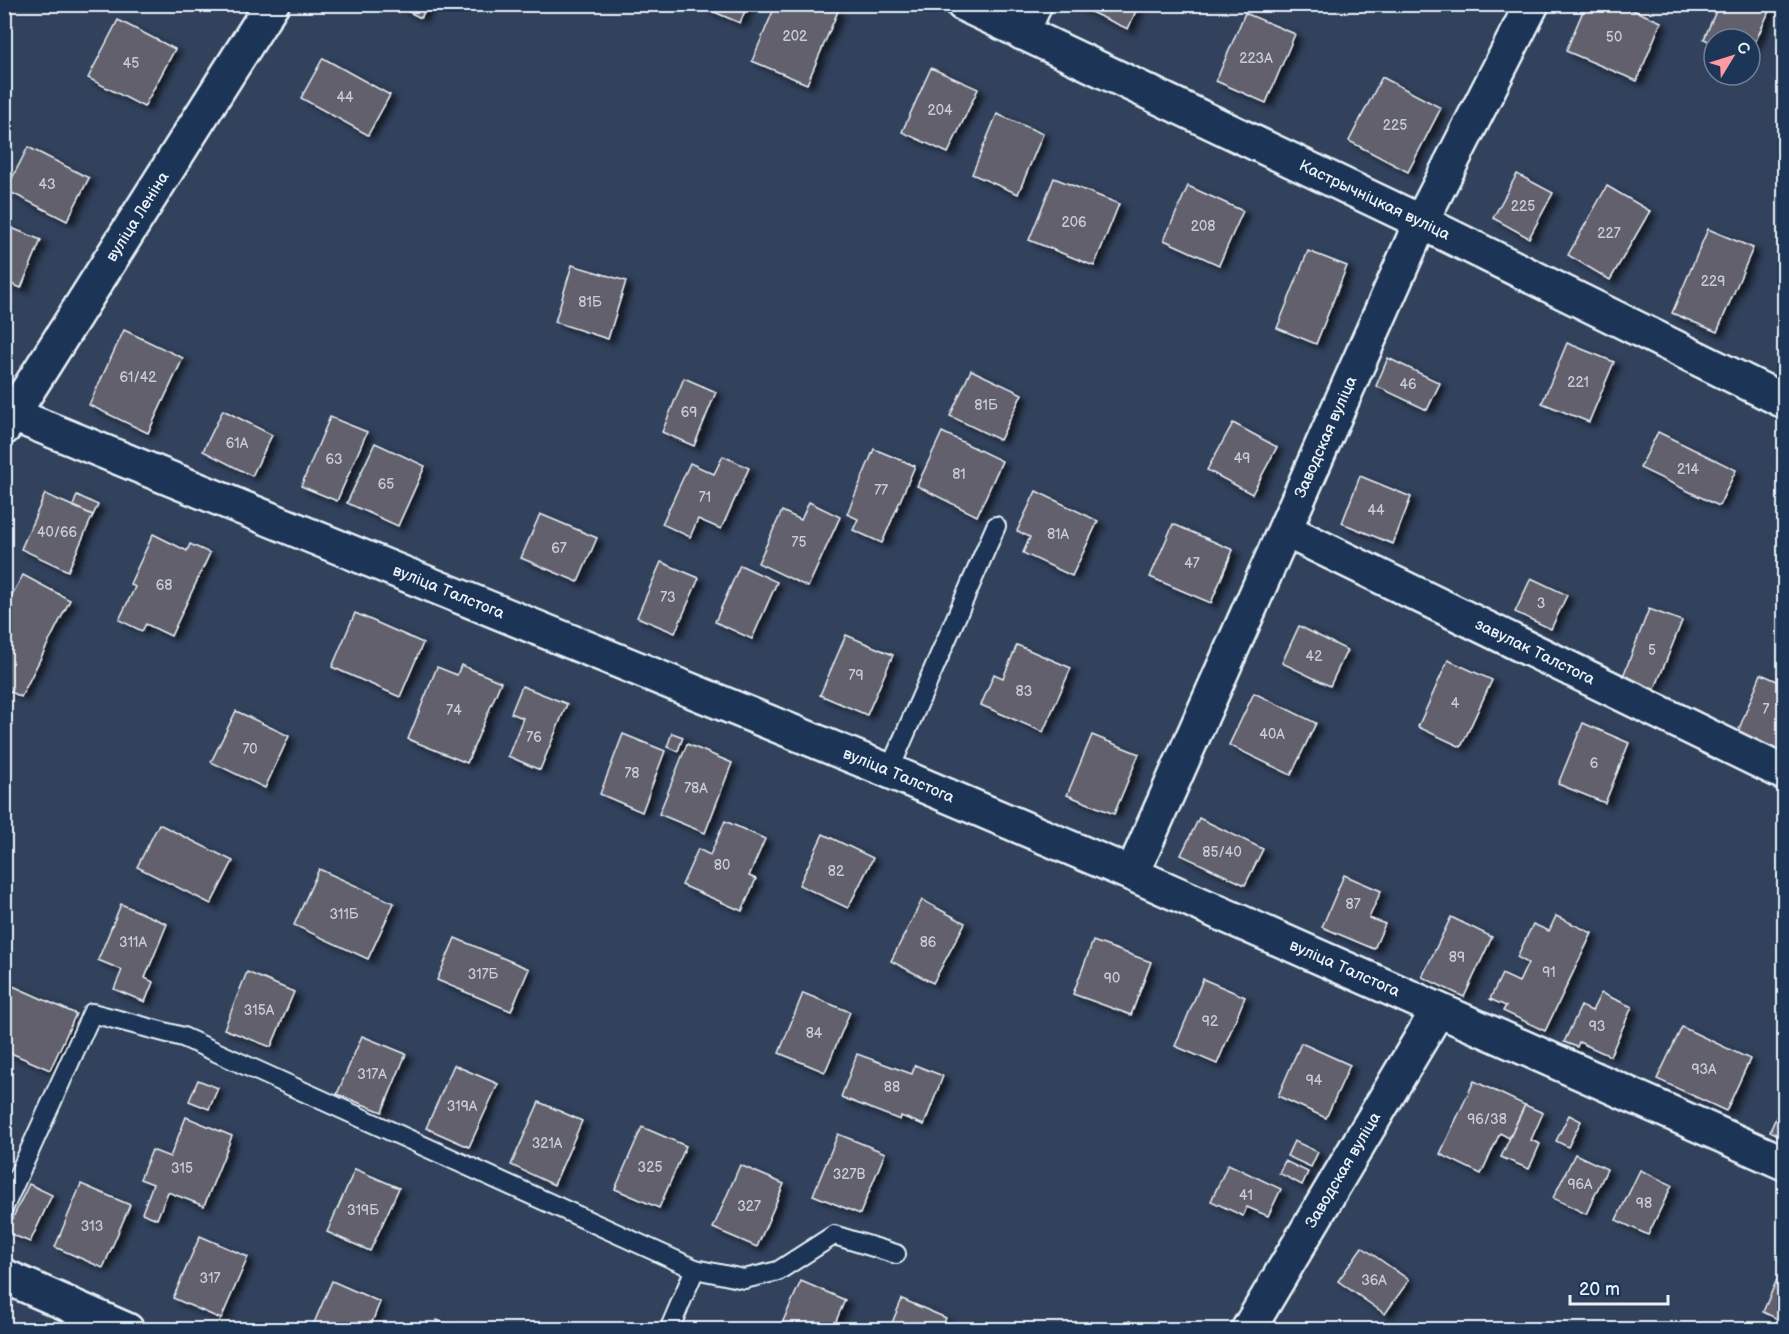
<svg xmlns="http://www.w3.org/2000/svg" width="1789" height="1334" viewBox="0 0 1789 1334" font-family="'Balsamiq Sans',sans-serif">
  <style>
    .building { fill: #62616c; stroke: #e8f1f8; stroke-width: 1.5; filter: url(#shadow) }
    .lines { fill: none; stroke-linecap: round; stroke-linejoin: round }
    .service-casing { stroke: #e8f1f8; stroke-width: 22 }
    .minor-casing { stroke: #e8f1f8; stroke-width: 38 }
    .secondary-casing { stroke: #e8f1f8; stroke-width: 38 }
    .service { stroke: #1d3557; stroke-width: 18 }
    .minor { stroke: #1d3557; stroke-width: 33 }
    .secondary { stroke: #1d3557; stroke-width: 33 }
    .labels { text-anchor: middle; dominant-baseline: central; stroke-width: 5; stroke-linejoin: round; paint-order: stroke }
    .number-label { font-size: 14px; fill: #c6cdd5 }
    .street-label { font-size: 16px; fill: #e8f1f8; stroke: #1d3557 }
  </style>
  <defs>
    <filter id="shadow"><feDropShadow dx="6" dy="4" stdDeviation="3" flood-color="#0009"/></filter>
  </defs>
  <rect width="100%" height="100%" fill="#32425d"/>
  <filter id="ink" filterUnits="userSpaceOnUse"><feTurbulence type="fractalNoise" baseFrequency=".0167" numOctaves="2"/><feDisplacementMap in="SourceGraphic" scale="12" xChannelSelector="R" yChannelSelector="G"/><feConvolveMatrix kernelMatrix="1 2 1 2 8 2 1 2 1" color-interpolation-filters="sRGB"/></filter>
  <g filter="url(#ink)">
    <g class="building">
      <polygon points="393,4 428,4 421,18"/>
      <polygon points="707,4 748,4 740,23 705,8"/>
      <polygon points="776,4 824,4 838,11 807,84 752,61"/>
      <polygon points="1073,4 1139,4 1128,29"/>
      <polygon points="1586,4 1619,4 1661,22 1637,81 1566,51"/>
      <polygon points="1719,4 1760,4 1770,9 1750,54 1750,39 1714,39 1714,44 1704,39"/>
      <polygon points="1245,13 1295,34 1266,103 1216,81"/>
      <polygon points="118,20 175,49 144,107 88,78"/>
      <polygon points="323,58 390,95 368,135 301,98"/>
      <polygon points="931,68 978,89 948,153 902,132"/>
      <polygon points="1382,77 1441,108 1408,172 1349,141"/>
      <polygon points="997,114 1043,134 1018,194 972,174"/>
      <polygon points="28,147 89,178 67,221 6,190"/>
      <polygon points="1517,174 1553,193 1529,238 1493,218"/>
      <polygon points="1054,178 1119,204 1094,266 1029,240"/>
      <polygon points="1188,186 1243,211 1219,265 1164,240"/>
      <polygon points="1607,186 1650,211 1610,280 1568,255"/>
      <polygon points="4,225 41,240 21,288 4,281"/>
      <polygon points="1708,229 1753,248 1717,332 1672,313"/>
      <polygon points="1308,251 1347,266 1316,344 1277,328"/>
      <polygon points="572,265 626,281 608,339 555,322"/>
      <polygon points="124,330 183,358 148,433 89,405"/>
      <polygon points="1567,343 1614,362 1589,422 1542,403"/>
      <polygon points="1388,358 1440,383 1427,410 1376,386"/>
      <polygon points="971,370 1022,394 1000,440 950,416"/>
      <polygon points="684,378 716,392 694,446 662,432"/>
      <polygon points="223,410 272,435 252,476 203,451"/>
      <polygon points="330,417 367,432 337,501 301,486"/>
      <polygon points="1233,423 1277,447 1252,494 1207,470"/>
      <polygon points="942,432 1002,461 977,516 917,486"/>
      <polygon points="1658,432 1736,470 1719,506 1640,468"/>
      <polygon points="375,443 425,466 398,526 347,503"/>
      <polygon points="874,449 915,466 882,543 853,530 858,519 847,514"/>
      <polygon points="723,456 749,468 721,529 698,519 690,537 662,524 690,463 714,474"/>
      <polygon points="1360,476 1411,497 1393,544 1342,523"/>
      <polygon points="1036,491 1098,521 1072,576 1023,553 1030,537 1017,531"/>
      <polygon points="45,494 93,515 68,571 21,549"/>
      <polygon points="77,495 98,505 93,515 73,506"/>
      <polygon points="809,502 840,517 808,587 758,563 782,511 801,520"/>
      <polygon points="540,514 597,538 578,582 521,558"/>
      <polygon points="1173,524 1233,550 1211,603 1150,577"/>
      <polygon points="153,534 187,551 190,544 210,553 171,636 146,624 142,631 119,620 135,587 130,584"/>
      <polygon points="661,562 699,578 675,633 637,617"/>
      <polygon points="740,565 777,582 752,639 715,622"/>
      <polygon points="23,575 70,600 21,697 4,688 4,609"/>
      <polygon points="1531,578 1567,595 1551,629 1515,612"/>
      <polygon points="1649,609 1682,621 1654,691 1622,679"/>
      <polygon points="355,613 423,643 400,697 332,667"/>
      <polygon points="1299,626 1347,650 1330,686 1282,663"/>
      <polygon points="846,635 893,655 867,715 820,695"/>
      <polygon points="1017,645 1071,668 1043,732 981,705 994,674 1003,678"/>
      <polygon points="1448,660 1492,680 1461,747 1418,727"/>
      <polygon points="461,665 501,682 467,763 408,739 437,667 457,675"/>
      <polygon points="1761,674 1784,684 1783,753 1737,734"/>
      <polygon points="522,686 567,704 540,770 508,756 523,718 511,713"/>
      <polygon points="1254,693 1316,723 1291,775 1229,745"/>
      <polygon points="236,711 289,736 265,788 211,762"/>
      <polygon points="1583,723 1629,743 1605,803 1558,784"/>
      <polygon points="672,733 683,737 678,751 667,747"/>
      <polygon points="623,734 665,751 642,812 600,794"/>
      <polygon points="1092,735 1139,754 1114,814 1067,795"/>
      <polygon points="687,744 732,763 705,833 659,814"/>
      <polygon points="1199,818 1263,849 1245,885 1181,855"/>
      <polygon points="725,821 765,839 749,876 756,879 742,911 682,885 698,849 710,855"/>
      <polygon points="159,824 233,861 211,904 137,867"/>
      <polygon points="823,834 873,858 848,908 799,885"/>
      <polygon points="319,869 394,903 368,959 294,925"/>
      <polygon points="1344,875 1381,891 1369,918 1385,924 1374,949 1322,927"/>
      <polygon points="922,900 965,923 933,983 891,961"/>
      <polygon points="121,904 167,924 145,978 153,982 145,1002 114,989 122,970 98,960"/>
      <polygon points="1556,916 1592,933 1545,1031 1503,1011 1506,1006 1490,999 1502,974 1519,982 1528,963 1517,957 1533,924 1549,931"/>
      <polygon points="1451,917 1492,937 1464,997 1422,977"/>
      <polygon points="455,938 529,969 511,1011 437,980"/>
      <polygon points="1093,941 1151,962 1131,1015 1073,994"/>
      <polygon points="247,972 294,992 271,1047 224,1029"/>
      <polygon points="1203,979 1245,997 1217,1064 1175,1046"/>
      <polygon points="4,982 76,1014 50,1070 4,1050"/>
      <polygon points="803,993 850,1012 825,1072 779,1053"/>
      <polygon points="1601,993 1632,1007 1610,1056 1579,1042 1577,1047 1564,1042 1581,1006 1592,1011"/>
      <polygon points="1682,1027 1750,1059 1726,1111 1657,1079"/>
      <polygon points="362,1036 406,1054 382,1112 337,1094"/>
      <polygon points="1301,1043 1350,1065 1326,1118 1278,1096"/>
      <polygon points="857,1054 912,1074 915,1065 943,1076 924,1125 901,1116 900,1120 841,1097"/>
      <polygon points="454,1065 498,1084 469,1147 426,1128"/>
      <polygon points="198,1080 218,1088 209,1109 189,1101"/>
      <polygon points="1474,1081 1525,1105 1509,1138 1500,1133 1481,1174 1440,1154"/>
      <polygon points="1784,1100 1784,1138 1770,1131"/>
      <polygon points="539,1102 582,1121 554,1185 511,1165"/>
      <polygon points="1525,1105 1543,1113 1531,1140 1540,1144 1529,1169 1501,1157"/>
      <polygon points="1569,1115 1581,1121 1568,1147 1556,1141"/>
      <polygon points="186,1117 232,1136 204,1206 168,1192 157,1219 142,1213 153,1184 140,1179 152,1150 170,1157"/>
      <polygon points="642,1127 686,1146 659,1208 615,1189"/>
      <polygon points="838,1134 885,1153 860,1214 813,1195"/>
      <polygon points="1294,1141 1318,1152 1311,1167 1287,1156"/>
      <polygon points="1575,1154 1607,1169 1586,1214 1553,1198"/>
      <polygon points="1285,1161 1308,1172 1302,1185 1279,1173"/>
      <polygon points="1228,1164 1281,1189 1268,1216 1247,1207 1243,1216 1211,1201"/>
      <polygon points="740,1165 784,1184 757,1247 713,1228"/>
      <polygon points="355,1169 399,1188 370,1251 327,1232"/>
      <polygon points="1640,1170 1672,1185 1648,1235 1616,1220"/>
      <polygon points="29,1184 52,1195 30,1242 6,1232"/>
      <polygon points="81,1184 130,1205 103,1268 55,1247"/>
      <polygon points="200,1236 248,1257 221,1319 173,1298"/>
      <polygon points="1362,1247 1409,1280 1385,1314 1338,1281"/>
      <polygon points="1784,1263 1784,1322 1763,1312"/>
      <polygon points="332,1281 380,1302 369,1330 311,1330"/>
      <polygon points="801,1281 845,1300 832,1330 779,1330"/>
      <polygon points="902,1299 946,1318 941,1330 889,1330"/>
      <polygon points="437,1320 462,1330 433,1330"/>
      <polygon points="1129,1321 1144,1330 1124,1330"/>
      <polygon points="1304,1323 1316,1330 1300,1330"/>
    </g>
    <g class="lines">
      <defs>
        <g id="service">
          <polyline points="889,771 996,526"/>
          <polyline points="4,1207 92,1013 183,1037 695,1269 669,1330"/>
          <polyline points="695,1269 744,1279 778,1271 834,1235 896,1254"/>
        </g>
        <g id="minor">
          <path id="s1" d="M963,4L1421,222L1784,401"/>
          <polyline points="1022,33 1035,4"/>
          <path id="s2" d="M4,411L889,771L1132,874L1784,1163"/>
          <path id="s3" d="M1285,530L1784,773"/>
          <path id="s4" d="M1132,874L1421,222L1532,4"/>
          <polyline points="4,1276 127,1330"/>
          <path id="s5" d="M1248,1330L1438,1010"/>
        </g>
        <g id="secondary">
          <path id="s6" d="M4,428L272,4"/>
        </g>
      </defs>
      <use href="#service" class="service-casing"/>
      <use href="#minor" class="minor-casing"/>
      <use href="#secondary" class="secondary-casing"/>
      <use href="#service" class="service"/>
      <use href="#minor" class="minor"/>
      <use href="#secondary" class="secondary"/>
    </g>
  </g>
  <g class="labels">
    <g class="number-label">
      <text x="795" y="36">202</text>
      <text x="1614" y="37">50</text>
      <text x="1256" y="58">223А</text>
      <text x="131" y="63">45</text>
      <text x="345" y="97">44</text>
      <text x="940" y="110">204</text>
      <text x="1395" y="125">225</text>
      <text x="47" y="184">43</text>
      <text x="1523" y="206">225</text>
      <text x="1074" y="222">206</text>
      <text x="1203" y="226">208</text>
      <text x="1609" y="233">227</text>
      <text x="1713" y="281">229</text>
      <text x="590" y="302">81Б</text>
      <text x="138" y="377">61/42</text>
      <text x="1578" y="382">221</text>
      <text x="1408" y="384">46</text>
      <text x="986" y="405">81Б</text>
      <text x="689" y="412">69</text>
      <text x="237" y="443">61А</text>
      <text x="1242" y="458">49</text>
      <text x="334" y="459">63</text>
      <text x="1688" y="469">214</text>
      <text x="959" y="474">81</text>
      <text x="386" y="484">65</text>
      <text x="881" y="490">77</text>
      <text x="705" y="497">71</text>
      <text x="1376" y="510">44</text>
      <text x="57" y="532">40/66</text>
      <text x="1058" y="534">81А</text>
      <text x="799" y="542">75</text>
      <text x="559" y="548">67</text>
      <text x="1192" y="563">47</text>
      <text x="164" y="585">68</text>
      <text x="668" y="597">73</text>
      <text x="1541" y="603">3</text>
      <text x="1652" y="650">5</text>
      <text x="1314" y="656">42</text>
      <text x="856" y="675">79</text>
      <text x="1024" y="691">83</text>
      <text x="1455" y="703">4</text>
      <text x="1766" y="709">7</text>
      <text x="454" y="710">74</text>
      <text x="1272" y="734">40А</text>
      <text x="534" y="737">76</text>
      <text x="250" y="749">70</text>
      <text x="1594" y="763">6</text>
      <text x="632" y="773">78</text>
      <text x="696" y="788">78А</text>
      <text x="1222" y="852">85/40</text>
      <text x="722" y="865">80</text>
      <text x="836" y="871">82</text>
      <text x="1353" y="904">87</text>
      <text x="344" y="914">311Б</text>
      <text x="133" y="942">311А</text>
      <text x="928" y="942">86</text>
      <text x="1457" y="957">89</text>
      <text x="1549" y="972">91</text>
      <text x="483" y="974">317Б</text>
      <text x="1112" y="978">90</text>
      <text x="259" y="1010">315А</text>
      <text x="1210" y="1021">92</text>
      <text x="1597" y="1026">93</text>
      <text x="814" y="1033">84</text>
      <text x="1704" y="1069">93А</text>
      <text x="372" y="1074">317А</text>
      <text x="1314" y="1080">94</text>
      <text x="892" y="1087">88</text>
      <text x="462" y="1106">319А</text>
      <text x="1487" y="1119">96/38</text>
      <text x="547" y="1143">321А</text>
      <text x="650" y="1167">325</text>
      <text x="182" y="1168">315</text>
      <text x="849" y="1174">327В</text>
      <text x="1580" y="1184">96А</text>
      <text x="1246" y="1195">41</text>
      <text x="1644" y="1203">98</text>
      <text x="749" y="1206">327</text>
      <text x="363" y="1210">319Б</text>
      <text x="92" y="1226">313</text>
      <text x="210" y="1278">317</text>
      <text x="1374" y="1280">36А</text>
    </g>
    <g class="street-label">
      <text stroke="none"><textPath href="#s1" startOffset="456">Кастрычніцкая вуліца</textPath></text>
      <text stroke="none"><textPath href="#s6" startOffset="250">вуліца Леніна</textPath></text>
      <text stroke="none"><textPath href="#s4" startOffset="478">Заводская вуліца</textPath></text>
      <text stroke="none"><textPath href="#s2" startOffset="480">вуліца Талстога</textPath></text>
      <text stroke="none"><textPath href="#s3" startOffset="278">завулак Талстога</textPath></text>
      <text stroke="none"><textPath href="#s2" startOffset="966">вуліца Талстога</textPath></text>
      <text stroke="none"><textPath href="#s2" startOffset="1452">вуліца Талстога</textPath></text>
      <text stroke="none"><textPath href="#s5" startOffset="186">Заводская вуліца</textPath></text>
    </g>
  </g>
  <rect width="1789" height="1334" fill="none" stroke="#1d3557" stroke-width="24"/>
  <rect x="12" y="12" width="1765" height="1310" fill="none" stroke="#e8f1f8" stroke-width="2" filter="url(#ink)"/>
  <g transform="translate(1732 57) rotate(52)"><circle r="28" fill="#1d3557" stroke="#6e8097" stroke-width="1.5"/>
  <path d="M0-4.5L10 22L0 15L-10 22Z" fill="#ff9aa2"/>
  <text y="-9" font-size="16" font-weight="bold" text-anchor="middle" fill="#e8f1f8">С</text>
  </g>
  <path d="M1570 1295v9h98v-9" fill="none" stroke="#e8f1f8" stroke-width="3"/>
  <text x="1579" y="1295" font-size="18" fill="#e8f1f8" stroke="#1d3557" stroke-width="4.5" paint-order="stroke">20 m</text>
</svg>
